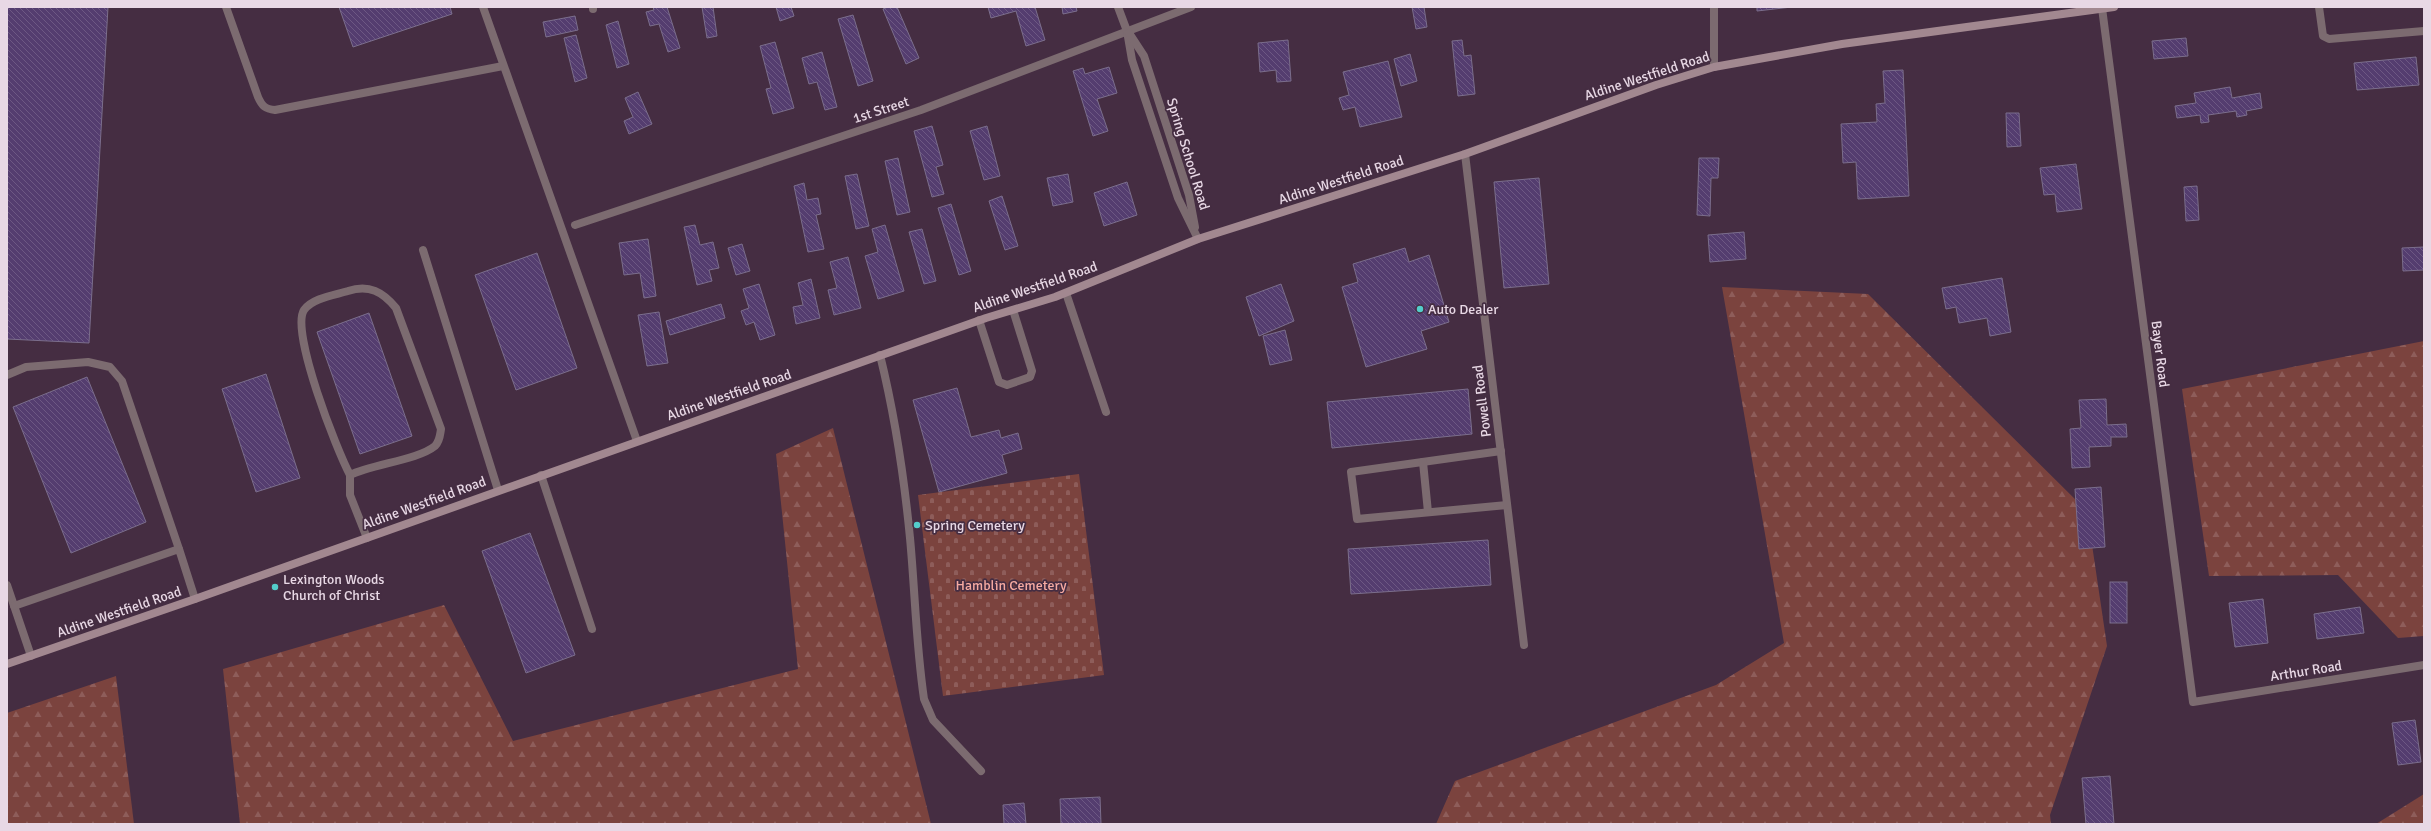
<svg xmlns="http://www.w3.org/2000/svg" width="2431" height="831" viewBox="0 0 2431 831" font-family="Signika,sans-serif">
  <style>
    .forest { fill: url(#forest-firs) }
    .cemetery { fill: url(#cemetery-stones) }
    .building { fill: url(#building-back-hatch); stroke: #7b6e8c }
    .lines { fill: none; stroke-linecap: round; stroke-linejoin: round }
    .service { stroke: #7c6b70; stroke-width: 8 }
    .minor { stroke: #7c6b70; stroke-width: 8 }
    .tertiary { stroke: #7c6b70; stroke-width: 8 }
    .secondary { stroke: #a28890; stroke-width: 8 }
    .poi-dot { fill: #53cdcb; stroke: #452d42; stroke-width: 1.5 }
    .labels { text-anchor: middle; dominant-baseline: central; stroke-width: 3.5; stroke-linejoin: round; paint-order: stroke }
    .street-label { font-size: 14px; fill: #e8d8e5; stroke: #452d42 }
    .poi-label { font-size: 14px; fill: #e8d8e5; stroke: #452d42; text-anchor: start }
    .park-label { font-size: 14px; fill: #f6aaa1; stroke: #452d42 }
  </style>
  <defs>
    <pattern id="forest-firs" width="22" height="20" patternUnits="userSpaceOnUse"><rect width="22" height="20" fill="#7b433e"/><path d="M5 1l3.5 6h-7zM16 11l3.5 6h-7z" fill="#8e5d5a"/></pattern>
    <pattern id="cemetery-stones" width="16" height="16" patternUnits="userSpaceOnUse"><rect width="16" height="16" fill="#7b433e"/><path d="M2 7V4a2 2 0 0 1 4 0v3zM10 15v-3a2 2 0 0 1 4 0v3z" fill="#8e5d5a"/></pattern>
    <pattern id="building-back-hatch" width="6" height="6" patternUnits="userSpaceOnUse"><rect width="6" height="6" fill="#543d6f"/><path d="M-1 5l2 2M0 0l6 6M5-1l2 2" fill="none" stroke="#6d5883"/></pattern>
  </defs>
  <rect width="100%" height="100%" fill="#452d42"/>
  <g class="forest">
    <polygon points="1722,287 1868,294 2087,511 2107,646 2050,815 2051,824 1436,824 1455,781 1716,685 1784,643"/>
    <polygon points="2424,341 2424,636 2398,638 2338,575 2209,576 2182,389"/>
    <polygon points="833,428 931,824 240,824 223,669 444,605 513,741 798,669 776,454"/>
    <polygon points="116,676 134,824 7,824 7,713"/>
    <polygon points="2424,794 2424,824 2376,824"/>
  </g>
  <polygon class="cemetery" points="1079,474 1104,675 943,696 918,495"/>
  <g class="building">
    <polygon points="7,7 108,7 89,343 7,339"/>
    <polygon points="339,7 450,7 452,14 353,47"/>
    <polygon points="653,7 667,7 680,48 668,52 659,24 650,26 646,12 654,10"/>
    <polygon points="702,7 713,7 717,36 707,38"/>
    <polygon points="776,7 791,7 794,16 780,21"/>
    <polygon points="888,7 897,7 919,58 906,64 883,9"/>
    <polygon points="988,7 1035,7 1045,40 1026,46 1016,11 991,18"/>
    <polygon points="1062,7 1076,7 1077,11 1063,14"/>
    <polygon points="1412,7 1424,7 1427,27 1416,29"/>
    <polygon points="1757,7 1792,7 1757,11"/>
    <polygon points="853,15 873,81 858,86 838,19"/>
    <polygon points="575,16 578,30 546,37 543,22"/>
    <polygon points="618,21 629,64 617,68 606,25"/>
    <polygon points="576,35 587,78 575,82 564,38"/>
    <polygon points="2186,38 2188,56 2154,59 2152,41"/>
    <polygon points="1288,40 1291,81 1277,82 1276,70 1260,72 1258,43"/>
    <polygon points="1462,40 1464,56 1471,55 1475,94 1458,96 1452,41"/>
    <polygon points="775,42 794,108 773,114 766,89 771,88 760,46"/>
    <polygon points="822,52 837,107 825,110 817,82 809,84 802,58"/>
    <polygon points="1410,54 1417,81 1401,86 1394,59"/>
    <polygon points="2416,57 2419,85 2357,90 2354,63"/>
    <polygon points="1388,61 1402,117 1360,127 1355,107 1343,110 1339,98 1349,95 1343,72"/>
    <polygon points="1109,67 1117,93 1097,99 1108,131 1093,136 1073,71 1083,68 1085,74"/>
    <polygon points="1903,70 1909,196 1858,199 1856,162 1843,163 1841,124 1877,122 1876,104 1885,103 1883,71"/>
    <polygon points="2230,87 2232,98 2260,93 2262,108 2246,111 2247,115 2237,117 2236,111 2208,115 2209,122 2201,123 2200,115 2177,118 2175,106 2196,103 2194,93"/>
    <polygon points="638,92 652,124 629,134 624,121 633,117 625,98"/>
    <polygon points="2006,113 2019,113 2021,146 2007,147"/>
    <polygon points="932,126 943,165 936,167 944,194 932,197 914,131"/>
    <polygon points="987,126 1000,176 984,180 970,131"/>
    <polygon points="898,158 910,212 897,215 885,161"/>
    <polygon points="1699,158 1719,158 1718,178 1711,178 1710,216 1697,215"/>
    <polygon points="2076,164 2082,209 2057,212 2055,194 2044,195 2040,168"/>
    <polygon points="857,174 869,226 856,229 845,176"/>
    <polygon points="1068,174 1073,202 1053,206 1047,178"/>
    <polygon points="1539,178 1549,284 1504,288 1494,182"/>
    <polygon points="1127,182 1137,215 1104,226 1094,193"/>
    <polygon points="804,183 807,200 818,198 821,214 816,215 824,249 808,252 794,186"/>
    <polygon points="2197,186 2199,220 2186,221 2184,187"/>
    <polygon points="1002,196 1018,246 1005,250 989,201"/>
    <polygon points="951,204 971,271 959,275 938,208"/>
    <polygon points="695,225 700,245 713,242 719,268 709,270 712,281 697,285 684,227"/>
    <polygon points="885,225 904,291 878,299 865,256 878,252 872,229"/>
    <polygon points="922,229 936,281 924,284 909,232"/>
    <polygon points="1744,232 1746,259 1710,262 1708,235"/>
    <polygon points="648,239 656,296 644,298 640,273 624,275 619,243"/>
    <polygon points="742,244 750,271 736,275 728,248"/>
    <polygon points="2424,247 2424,270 2403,271 2402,248"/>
    <polygon points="1405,248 1409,262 1429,255 1449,322 1421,331 1427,349 1366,367 1342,287 1358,282 1353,264"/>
    <polygon points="537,253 577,368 516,390 475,275"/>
    <polygon points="848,257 861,308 834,315 828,290 837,288 830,262"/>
    <polygon points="2002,278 2011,332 1990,336 1987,318 1959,323 1956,307 1946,309 1942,288"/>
    <polygon points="811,279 820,318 796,324 793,307 803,305 798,283"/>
    <polygon points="759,284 775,335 760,340 754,322 746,325 741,311 749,308 743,289"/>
    <polygon points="1281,284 1294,321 1259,336 1246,297"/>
    <polygon points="721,304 725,318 670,335 666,321"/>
    <polygon points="659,312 668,363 647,366 638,315"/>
    <polygon points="369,313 412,436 360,454 317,332"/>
    <polygon points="1285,330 1292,360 1270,365 1263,336"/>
    <polygon points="266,374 300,478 256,492 222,389"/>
    <polygon points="87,377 146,522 71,553 13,407"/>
    <polygon points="957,388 971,437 999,430 1001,438 1018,433 1022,449 1002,455 1007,473 939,492 913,400"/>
    <polygon points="1468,389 1472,434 1332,448 1327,402"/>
    <polygon points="2106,399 2107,425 2126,424 2127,437 2111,437 2111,446 2089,447 2090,467 2072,468 2070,429 2081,428 2079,400"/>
    <polygon points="2101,487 2105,547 2079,549 2075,489"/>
    <polygon points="530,533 575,655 526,673 482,551"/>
    <polygon points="1488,540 1491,585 1351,594 1348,549"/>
    <rect x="2110" y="582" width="17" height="41"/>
    <polygon points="2263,599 2268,643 2235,647 2229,603"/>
    <polygon points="2360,607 2364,633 2317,639 2314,614"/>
    <polygon points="2415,720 2421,762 2398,765 2392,723"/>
    <polygon points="2110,776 2114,824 2086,824 2082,778"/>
    <polygon points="1100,797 1101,824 1061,824 1060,799"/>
    <polygon points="1024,803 1026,824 1004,824 1003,805"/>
  </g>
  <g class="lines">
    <g class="service">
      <path d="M226,7L258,97C262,106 265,109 275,110L503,66"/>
      <polyline points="483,7 637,441"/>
      <polyline points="2319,7 2323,36 2329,39 2424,31"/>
      <polyline points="593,9 593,7"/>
      <polyline points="423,250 498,490"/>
      <polyline points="979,320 999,382 1007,385 1030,377 1032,371 1013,310"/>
      <path d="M880,355C895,416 904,476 910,538C915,591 916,645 924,699L933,720L981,771"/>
      <polyline points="7,375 26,367 88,362 110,367 122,381 179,549"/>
      <polyline points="1501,451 1351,472 1357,519 1507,505"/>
      <polyline points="1423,462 1428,512"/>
      <path d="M350,475C337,451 290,331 304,310C312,298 335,295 348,291C369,284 383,292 396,308L441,429C440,435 440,441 435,446C418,460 372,464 350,475V495L367,538"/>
      <polyline points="541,475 592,629"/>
      <polyline points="7,585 31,656"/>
      <polyline points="14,606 179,549 195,599"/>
    </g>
    <g class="minor">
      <polyline points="1714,7 1714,67"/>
      <polyline points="2102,8 2193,702 2424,665"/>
      <polyline points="1465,154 1524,645"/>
      <polyline points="575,225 921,110 1191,7"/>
      <polyline points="1066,293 1106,412"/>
    </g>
    <g class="tertiary">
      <polyline points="1118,7 1127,31 1132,60 1178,198 1198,239"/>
      <polyline points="1129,33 1144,56 1189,195 1195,227"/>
    </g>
    <polyline class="secondary" points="7,664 195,599 986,318 1055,297 1198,239 1465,154 1656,85 1714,67 1842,44 2114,7"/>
  </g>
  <g class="poi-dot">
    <circle cx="1420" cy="309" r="4"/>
    <circle cx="917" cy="525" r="4"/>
    <circle cx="275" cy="587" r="4"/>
  </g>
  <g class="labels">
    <g class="street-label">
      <text transform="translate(1647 76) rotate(-18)">Aldine Westfield Road</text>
      <text transform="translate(881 110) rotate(-18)">1st Street</text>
      <text transform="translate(1188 154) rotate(73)">Spring School Road</text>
      <text transform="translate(1341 180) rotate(-18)">Aldine Westfield Road</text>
      <text transform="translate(1035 287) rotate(-19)">Aldine Westfield Road</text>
      <text transform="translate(2160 354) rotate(83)">Bayer Road</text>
      <text transform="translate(729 395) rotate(-19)">Aldine Westfield Road</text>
      <text transform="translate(1482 401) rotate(-97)">Powell Road</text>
      <text transform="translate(424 503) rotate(-20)">Aldine Westfield Road</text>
      <text transform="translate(119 612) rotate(-19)">Aldine Westfield Road</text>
      <text transform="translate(2306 671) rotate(-9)">Arthur Road</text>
    </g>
    <g class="poi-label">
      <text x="1428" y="309">Auto Dealer</text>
      <text x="925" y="525">Spring Cemetery</text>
      <text x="283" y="579">Lexington Woods<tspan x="283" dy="16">Church of Christ</tspan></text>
    </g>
    <g class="park-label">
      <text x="1011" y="585">Hamblin Cemetery</text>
    </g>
  </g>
  <rect width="2431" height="831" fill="none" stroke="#e8d8e5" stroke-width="16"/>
</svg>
